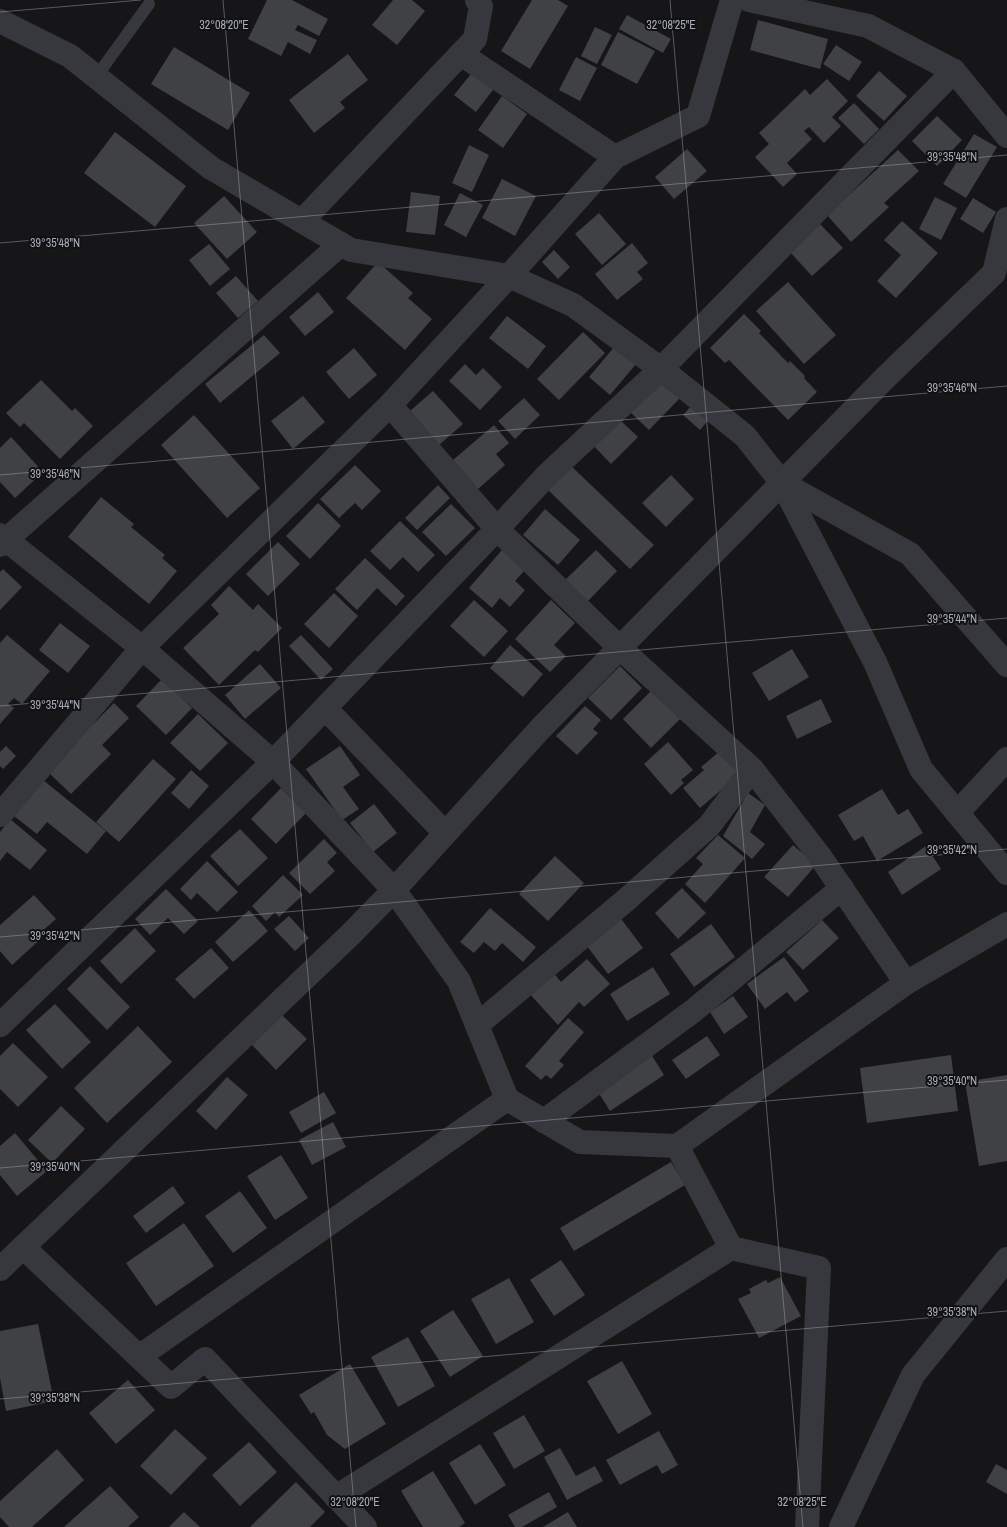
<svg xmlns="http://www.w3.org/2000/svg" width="1007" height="1527" viewBox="0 0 1007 1527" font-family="'Archivo Narrow',sans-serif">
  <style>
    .building { fill: #404145 }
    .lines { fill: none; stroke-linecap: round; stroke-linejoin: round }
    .service { stroke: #37383d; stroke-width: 12 }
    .minor { stroke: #37383d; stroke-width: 24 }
    .ticks { fill: none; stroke: #a8adb8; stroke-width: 1; stroke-opacity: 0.45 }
    .ticks-label { font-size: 12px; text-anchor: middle; fill: #a8adb8; stroke: #111113; stroke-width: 4; stroke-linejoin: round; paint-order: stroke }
  </style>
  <rect width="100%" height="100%" fill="#161618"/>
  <g class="building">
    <polygon points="267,0 292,0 328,19 319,36 298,25 295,30 317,40 310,54 288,42 281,56 248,39"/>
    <polygon points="393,0 412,0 425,11 397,45 372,25"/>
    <polygon points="532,0 558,0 568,6 530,69 501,51"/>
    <polygon points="627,15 671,39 663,53 619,29"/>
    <polygon points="758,20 828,39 820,69 750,50"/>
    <polygon points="595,27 612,35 597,64 581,56"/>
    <polygon points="618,32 655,51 637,84 601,65"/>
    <polygon points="836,45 862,62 849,81 823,64"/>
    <polygon points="174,47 250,93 228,130 151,84"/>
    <polygon points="348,54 368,80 340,102 345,108 314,133 289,100"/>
    <polygon points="576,57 597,68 580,101 559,90"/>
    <polygon points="475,69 496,86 476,112 454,95"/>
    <polygon points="879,71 907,96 884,121 856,96"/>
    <polygon points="827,79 848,101 832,117 841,126 824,143 809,127 804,131 812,139 787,163 797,174 783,187 755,157 769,144 759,133 805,89 810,95"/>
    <polygon points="502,96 527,114 503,148 478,130"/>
    <polygon points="854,103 879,129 864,144 838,118"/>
    <polygon points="937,116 962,140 937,166 912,141"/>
    <polygon points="115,132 186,186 155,227 84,173"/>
    <polygon points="974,134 997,147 966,198 943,184"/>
    <polygon points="469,145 489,155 472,192 452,183"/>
    <polygon points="687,149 707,171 674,199 655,177"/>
    <polygon points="898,150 919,171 884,203 889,207 851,242 827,215"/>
    <polygon points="502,179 536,196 515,236 482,218"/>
    <polygon points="411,192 440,196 435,235 406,232"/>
    <polygon points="460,193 483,205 466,237 444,225"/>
    <polygon points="224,196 257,232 227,259 194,223"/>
    <polygon points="935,197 957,208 941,240 919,229"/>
    <polygon points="973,198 996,212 983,233 960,219"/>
    <polygon points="599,213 626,244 602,265 575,234"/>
    <polygon points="902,221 938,253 896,298 877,281 901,255 884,240"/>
    <polygon points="820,224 843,248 812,276 790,252"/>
    <polygon points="632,243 648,263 637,272 643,279 617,300 595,274"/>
    <polygon points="209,244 230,269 210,286 189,260"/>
    <polygon points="554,250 570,267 558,279 542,262"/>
    <polygon points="378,262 413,293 408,298 432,319 405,350 346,298"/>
    <polygon points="236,276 258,301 238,318 216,293"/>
    <polygon points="788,282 836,335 804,364 756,311"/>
    <polygon points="318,292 334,312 305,336 289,317"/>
    <polygon points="744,314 761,331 759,333 788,363 790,361 805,376 804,378 817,392 788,420 729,360 725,363 710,348"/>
    <polygon points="507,316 546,346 528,369 489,338"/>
    <polygon points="583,332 605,353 559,400 537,379"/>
    <polygon points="264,335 280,353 220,403 205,384"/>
    <polygon points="615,346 636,364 610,395 589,377"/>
    <polygon points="354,348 377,375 349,399 326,372"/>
    <polygon points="465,364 476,375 483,368 502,387 480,410 449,381"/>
    <polygon points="660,378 680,398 649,430 628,410"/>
    <polygon points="41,380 72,411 75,408 93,426 60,459 24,423 20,427 6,413"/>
    <polygon points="433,391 463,424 439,445 410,411"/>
    <polygon points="303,396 325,422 293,449 271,421"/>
    <polygon points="524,398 540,415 515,439 498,421"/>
    <polygon points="693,404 709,419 700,430 683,415"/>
    <polygon points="194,415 260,488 227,518 161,445"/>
    <polygon points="618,418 638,437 611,464 592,444"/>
    <polygon points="494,425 509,443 496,454 505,465 478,489 453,460"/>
    <polygon points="11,437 43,472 15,498 0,482 0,448"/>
    <polygon points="355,465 381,491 362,510 355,503 339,518 320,499"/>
    <polygon points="570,465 654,545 630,569 547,489"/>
    <polygon points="671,475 694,499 666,527 642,503"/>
    <polygon points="438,485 450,498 417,530 405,518"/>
    <polygon points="101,497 134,524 131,527 165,555 162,558 177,571 149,604 68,537"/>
    <polygon points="318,503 341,526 310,559 286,536"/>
    <polygon points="451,504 475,528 446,556 422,532"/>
    <polygon points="545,509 580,540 558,565 523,535"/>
    <polygon points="400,521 435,555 418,572 403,557 390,570 370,551"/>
    <polygon points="278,542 300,564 268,596 246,574"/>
    <polygon points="502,550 525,570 515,581 525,590 510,607 500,598 492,608 469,588"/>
    <polygon points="596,550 617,571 586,603 564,581"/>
    <polygon points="365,558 405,596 396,606 377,588 357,610 335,589"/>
    <polygon points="3,569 22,587 0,610 0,572"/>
    <polygon points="229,586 253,610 258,604 282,628 258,652 255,650 219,685 183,648 219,614 211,605"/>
    <polygon points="334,593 358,616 329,648 304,624"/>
    <polygon points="474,600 508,631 484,657 450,626"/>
    <polygon points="551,600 575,623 554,645 566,656 550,672 515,639"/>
    <polygon points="60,623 90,646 68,673 39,650"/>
    <polygon points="7,635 50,671 22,704 14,698 8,704 14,708 0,724 0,643"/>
    <polygon points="301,635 333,669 321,680 289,646"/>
    <polygon points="510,645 543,674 523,697 490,668"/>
    <polygon points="792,649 809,677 769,701 752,673"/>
    <polygon points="260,664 281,688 245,719 225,695"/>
    <polygon points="620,666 642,688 611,720 588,698"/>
    <polygon points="162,679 192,708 166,735 136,706"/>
    <polygon points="653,689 682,717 651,748 623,719"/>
    <polygon points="821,699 832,722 797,739 786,716"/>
    <polygon points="114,703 129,718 102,745 111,754 71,794 47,771"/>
    <polygon points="585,706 601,720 593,729 598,733 577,755 556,736"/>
    <polygon points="198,714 228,743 200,771 170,743"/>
    <polygon points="668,742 693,770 681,780 684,783 671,795 644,764"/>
    <polygon points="6,746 16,756 3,769 0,766 0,752"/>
    <polygon points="340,746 360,775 343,787 359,809 342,820 306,769"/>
    <polygon points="720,751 740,774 700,808 683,788 704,770 701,767"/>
    <polygon points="153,759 176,779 119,842 96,822"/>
    <polygon points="191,770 209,786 189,809 171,793"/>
    <polygon points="43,780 106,831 87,854 47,822 37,834 14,816"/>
    <polygon points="281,788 306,813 276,844 251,819"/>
    <polygon points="882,789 898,815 908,809 923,833 877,861 863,836 854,841 838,815"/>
    <polygon points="748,793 765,805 750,832 765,844 752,859 723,836"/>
    <polygon points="374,804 397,833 373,852 350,823"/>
    <polygon points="10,819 47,850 30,870 7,852 0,861 0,832"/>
    <polygon points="240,829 268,858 238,886 210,856"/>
    <polygon points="718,835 745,858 705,903 685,884 703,864 696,858"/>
    <polygon points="324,839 337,853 327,862 335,871 310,894 289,873"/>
    <polygon points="793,845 816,865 788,897 764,877"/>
    <polygon points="926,846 941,869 902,895 888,872"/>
    <polygon points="555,856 584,883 548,921 519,894"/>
    <polygon points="207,861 238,892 217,912 197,893 191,900 180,889"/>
    <polygon points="283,875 303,895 279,917 275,912 266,921 252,906"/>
    <polygon points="682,888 706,913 678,939 655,913"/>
    <polygon points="166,889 198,921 184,934 168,918 150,935 135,919"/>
    <polygon points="34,895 56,919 41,932 45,935 12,965 0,951 0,925"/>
    <polygon points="490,908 536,947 523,962 502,943 495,951 484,942 474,953 460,942"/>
    <polygon points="249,910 268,931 233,962 215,942"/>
    <polygon points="289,916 309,938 295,951 274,929"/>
    <polygon points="619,916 643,948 608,974 584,942"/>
    <polygon points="822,920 839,938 803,970 786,952"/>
    <polygon points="711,924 735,957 694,987 670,954"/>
    <polygon points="135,928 156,951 121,984 100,961"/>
    <polygon points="211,948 229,968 194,999 175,979"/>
    <polygon points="784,957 809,991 795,1002 787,992 765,1009 747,984"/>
    <polygon points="587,959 610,984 584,1007 579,1002 558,1025 528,992 552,971 561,982"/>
    <polygon points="90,966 130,1007 107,1030 67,989"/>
    <polygon points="653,967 670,994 627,1021 610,994"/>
    <polygon points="733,996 748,1017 724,1034 710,1012"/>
    <polygon points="55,1004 91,1042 62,1069 26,1030"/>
    <polygon points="282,1015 307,1039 276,1070 252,1045"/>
    <polygon points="568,1018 584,1032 559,1061 564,1065 551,1079 546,1075 541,1080 525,1066"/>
    <polygon points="138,1026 172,1062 107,1123 74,1088"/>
    <polygon points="707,1036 720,1055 686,1079 672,1060"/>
    <polygon points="13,1043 48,1077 18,1107 0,1089 0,1056"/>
    <polygon points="651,1054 664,1075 610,1111 597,1090"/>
    <polygon points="951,1055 958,1111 867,1123 860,1068"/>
    <polygon points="1007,1075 1007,1161 979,1166 965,1082"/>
    <polygon points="227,1077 248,1095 216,1130 196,1111"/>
    <polygon points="324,1092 336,1113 301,1133 289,1112"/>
    <polygon points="61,1106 85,1129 52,1163 28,1140"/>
    <polygon points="333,1122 346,1147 312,1165 299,1140"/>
    <polygon points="15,1133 47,1171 17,1196 0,1175 0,1146"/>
    <polygon points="281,1155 308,1198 275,1220 247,1176"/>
    <polygon points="671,1162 685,1185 574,1251 560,1228"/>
    <polygon points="173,1186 185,1203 146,1233 133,1216"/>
    <polygon points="240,1191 267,1228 233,1253 205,1216"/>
    <polygon points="184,1223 214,1266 156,1306 126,1263"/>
    <polygon points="561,1260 585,1295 554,1316 530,1280"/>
    <polygon points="780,1277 801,1316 759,1338 738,1299 751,1293 749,1289 766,1280 768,1283"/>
    <polygon points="509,1278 534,1322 496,1344 471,1299"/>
    <polygon points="453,1310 483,1356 450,1377 420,1331"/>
    <polygon points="38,1324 54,1401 6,1411 0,1378 0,1331"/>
    <polygon points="408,1337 435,1386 398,1407 371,1357"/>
    <polygon points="622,1361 652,1414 618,1434 587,1381"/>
    <polygon points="350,1364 386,1424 345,1449 327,1435 314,1412 311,1414 299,1395"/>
    <polygon points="128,1380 155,1410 116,1444 89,1413"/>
    <polygon points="524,1415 545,1451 514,1469 493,1433"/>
    <polygon points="175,1429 207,1458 171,1495 140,1466"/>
    <polygon points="659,1431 678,1465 662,1474 657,1465 620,1485 606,1460"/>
    <polygon points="249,1442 277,1472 240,1506 212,1475"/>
    <polygon points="480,1444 506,1485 475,1505 449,1463"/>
    <polygon points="560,1448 576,1476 595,1466 603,1481 567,1500 544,1457"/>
    <polygon points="57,1449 84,1480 32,1527 9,1527 0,1517 0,1501"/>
    <polygon points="996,1464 1007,1470 1007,1494 986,1482"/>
    <polygon points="433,1471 465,1523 459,1527 423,1527 401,1491"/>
    <polygon points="296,1482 325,1512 310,1527 250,1527"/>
    <polygon points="110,1486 139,1517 128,1527 64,1527"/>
    <polygon points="549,1492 557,1507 522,1527 515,1527 508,1515"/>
    <polygon points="184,1512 200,1527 169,1527"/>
    <polygon points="568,1512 577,1527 543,1527"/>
  </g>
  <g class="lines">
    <polyline class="service" points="96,77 149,4"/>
    <g class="minor">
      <polyline points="749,0 868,26 954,71 1007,136"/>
      <polyline points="0,21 70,56 211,168 351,250 509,276 573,305 661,369 745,436 782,483 875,662 921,769 1007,873"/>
      <polyline points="461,54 615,157"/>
      <polyline points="302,221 475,39 481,6 477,0"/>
      <polyline points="390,405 497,529 620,648 752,769 819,855 906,983"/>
      <polyline points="782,483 910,554 1007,665"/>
      <polyline points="0,535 142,648 273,762 394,890 459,981 507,1099 140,1356"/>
      <polyline points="0,545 341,244"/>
      <polyline points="325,708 445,833"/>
      <polyline points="957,813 1007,759"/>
      <polyline points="0,815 142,648 390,405 509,276 615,157 698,116 732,0"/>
      <polyline points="0,1025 273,762 497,529 548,474 661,369 954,71"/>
      <polyline points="477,1025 626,900 709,826 752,769"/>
      <polyline points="507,1099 580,1142 677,1146"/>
      <polyline points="544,1121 693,1011 842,888"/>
      <polyline points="23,1247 171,1387 205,1359 365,1527"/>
      <polyline points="0,1269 350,935 394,890 541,728 886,377 994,273 1007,219"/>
      <polyline points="336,1497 731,1248"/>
      <polyline points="807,1527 819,1268 731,1248 677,1146 906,983 1007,924"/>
      <polyline points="841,1527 913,1375 1007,1259"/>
    </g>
  </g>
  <path class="ticks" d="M223,0L356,1527M670,0L803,1527M0,12L141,0M0,243L1007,155M0,475L1007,386M0,706L1007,618M0,937L1007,849M0,1168L1007,1080M0,1399L1007,1311"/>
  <g class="ticks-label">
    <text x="224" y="29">32°08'20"E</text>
    <text x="671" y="29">32°08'25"E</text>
    <text x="952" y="161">39°35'48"N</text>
    <text x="55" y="247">39°35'48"N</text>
    <text x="952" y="392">39°35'46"N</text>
    <text x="55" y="478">39°35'46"N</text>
    <text x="952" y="623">39°35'44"N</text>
    <text x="55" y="709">39°35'44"N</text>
    <text x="952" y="854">39°35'42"N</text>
    <text x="55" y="940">39°35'42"N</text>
    <text x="952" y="1085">39°35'40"N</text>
    <text x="55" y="1171">39°35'40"N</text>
    <text x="952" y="1316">39°35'38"N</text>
    <text x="55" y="1402">39°35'38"N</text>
    <text x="355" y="1506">32°08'20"E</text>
    <text x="802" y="1506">32°08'25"E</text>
  </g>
</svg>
